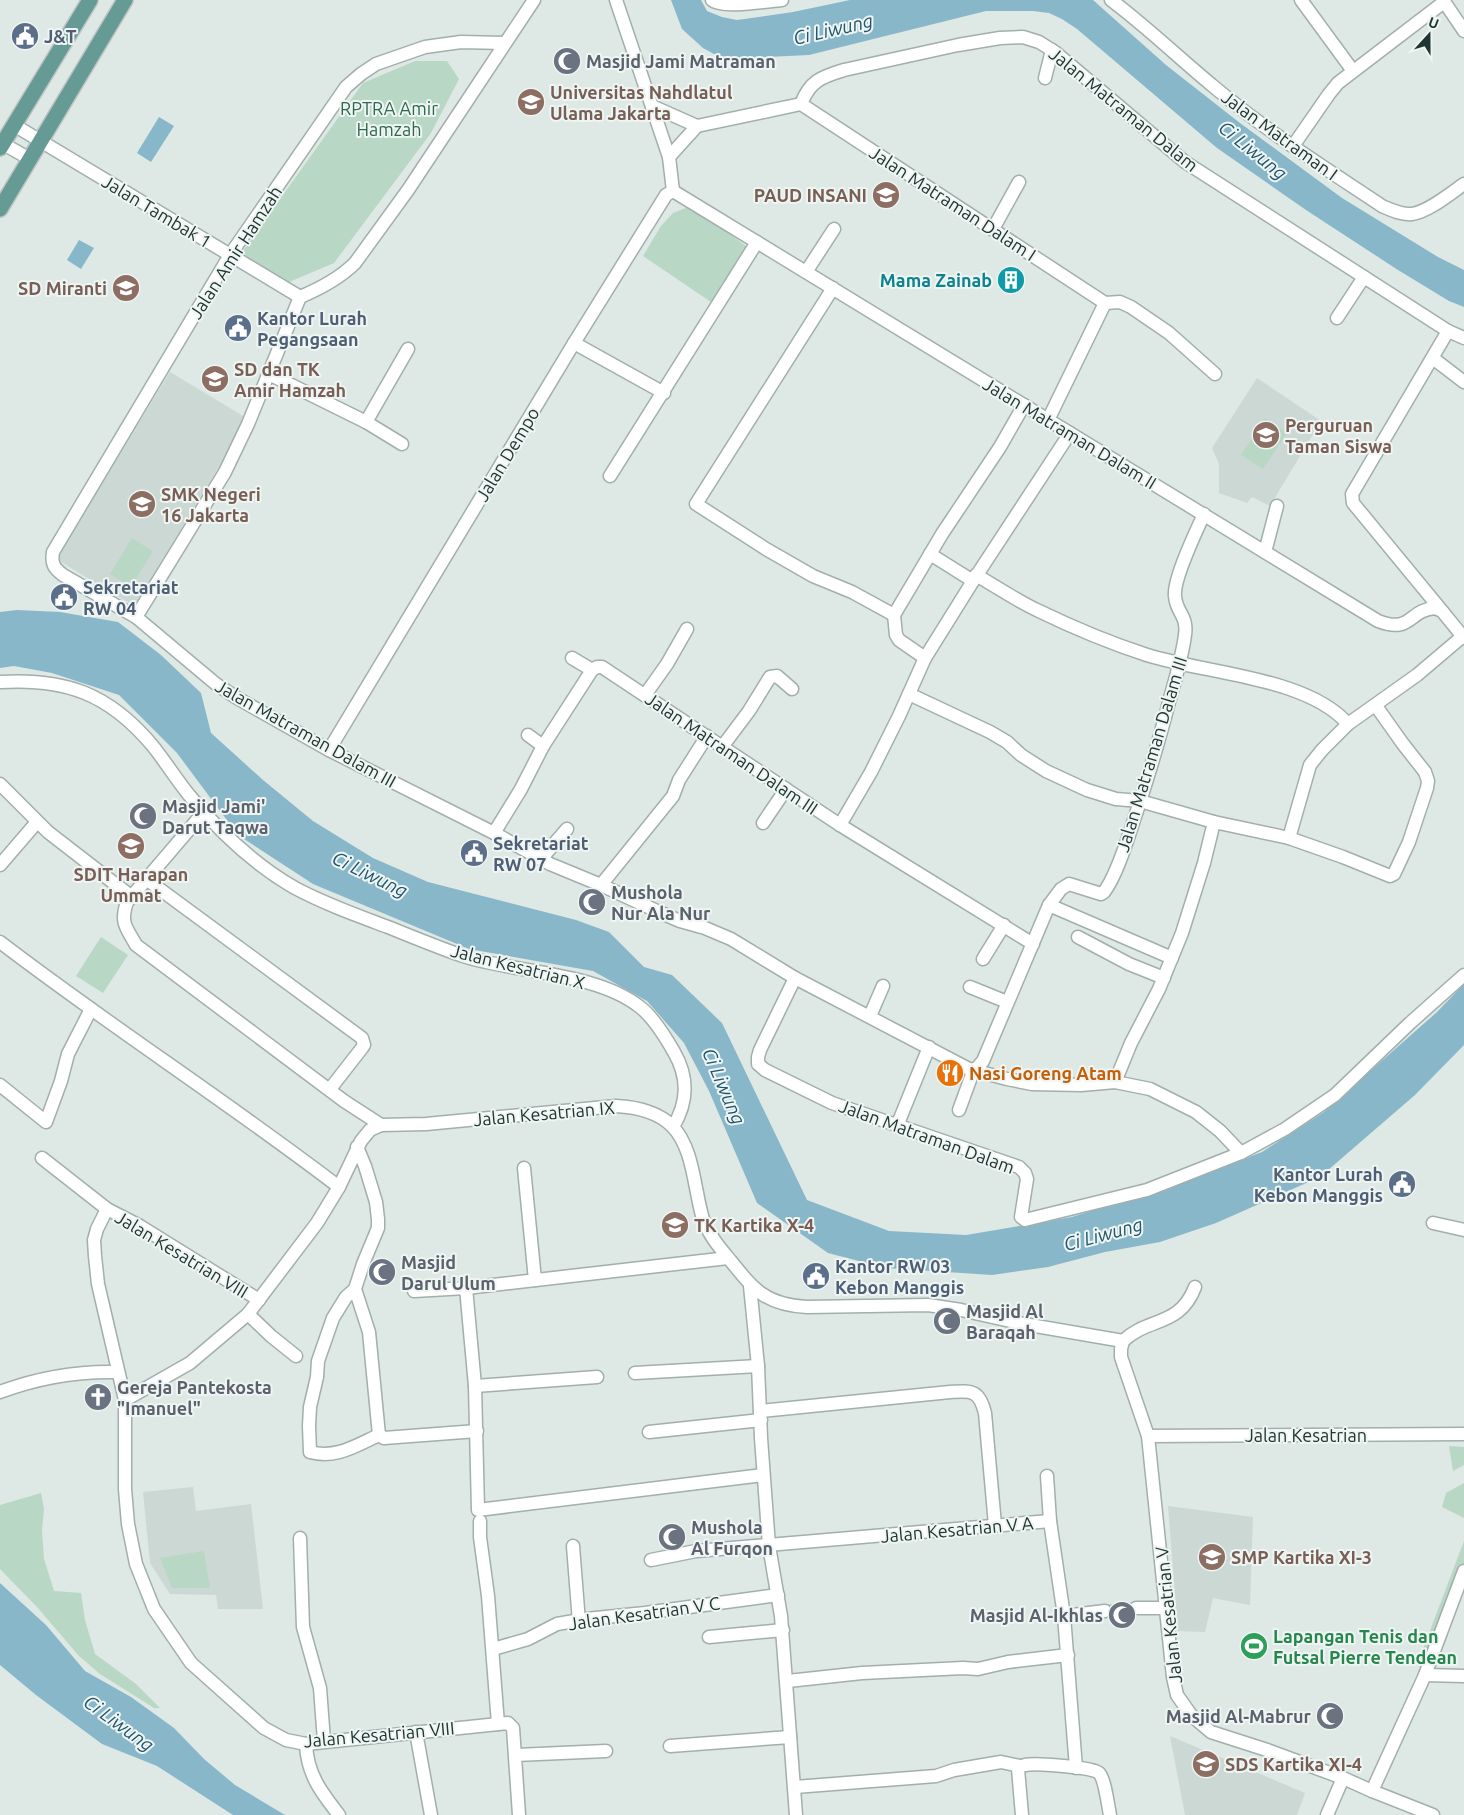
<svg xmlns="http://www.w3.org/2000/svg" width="1464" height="1815" viewBox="0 0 1464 1815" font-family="Ubuntu,sans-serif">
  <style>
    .built { fill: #ccd8d4 }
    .green { fill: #b8d8c5 }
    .water { fill: #89b7ca }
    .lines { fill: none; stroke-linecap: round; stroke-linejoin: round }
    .street-tunnel { stroke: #b8c4c1; stroke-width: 12; stroke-dasharray: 12 6; stroke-linecap: butt }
    .street-casing { stroke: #a2afac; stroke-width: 15 }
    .primary-casing { stroke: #bcc3c2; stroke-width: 18 }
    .street { stroke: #fff; stroke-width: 12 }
    .primary { stroke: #669a94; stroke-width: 15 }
    .labels { text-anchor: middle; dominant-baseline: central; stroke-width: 4; stroke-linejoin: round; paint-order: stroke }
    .service-label { font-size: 18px; font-weight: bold; fill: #4e5e75; stroke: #eef5f3; text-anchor: start }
    .worship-label { font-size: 18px; font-weight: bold; fill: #5b616d; stroke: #eef5f3; text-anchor: start }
    .education-label { font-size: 18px; font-weight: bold; fill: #785e54; stroke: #eef5f3; text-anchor: start }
    .park-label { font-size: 18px; fill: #2f694d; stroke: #eef5f3 }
    .street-label { font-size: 18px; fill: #213633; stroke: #eef5f3 }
    .culture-label { font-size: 18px; font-weight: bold; fill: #0d838f; stroke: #eef5f3; text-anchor: end }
    .food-label { font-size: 18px; font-weight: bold; fill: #c56008; stroke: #eef5f3; text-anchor: start }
    .leisure-label { font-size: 18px; font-weight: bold; fill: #27864d; stroke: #eef5f3; text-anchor: start }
    .water-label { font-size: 19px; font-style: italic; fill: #21566c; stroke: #eef5f3 }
  </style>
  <rect width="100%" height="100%" fill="#dee8e5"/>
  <g class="built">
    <polygon points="170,372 248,419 134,606 56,559"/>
    <polygon points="1257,378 1321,421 1270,506 1252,497 1247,503 1219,493 1219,464 1212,448"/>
    <polygon points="193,1487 196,1511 251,1504 263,1609 218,1609 216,1595 170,1594 150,1563 143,1492"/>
    <polygon points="1168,1506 1253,1517 1250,1605 1213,1598 1205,1632 1178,1631"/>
    <polygon points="1170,1736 1305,1793 1297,1815 1185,1815"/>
  </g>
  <g class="green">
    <polygon points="415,61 447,61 459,79 431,133 334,263 282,285 240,255 363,83"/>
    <polygon points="688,207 695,208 747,247 714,304 643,256 661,226 673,213"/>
    <polygon points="1265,418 1287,433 1263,469 1241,455"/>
    <polygon points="132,538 153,551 131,587 110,574"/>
    <polygon points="101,937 128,955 103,993 76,976"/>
    <polygon points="1449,1446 1464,1447 1464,1465 1453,1471"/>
    <polygon points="1464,1483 1464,1518 1442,1507 1446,1493"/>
    <polygon points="41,1493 44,1509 42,1530 44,1559 54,1591 81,1593 85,1620 95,1654 136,1684 160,1708 154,1708 100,1674 79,1656 37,1607 0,1569 0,1505"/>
    <polygon points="1464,1541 1464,1564 1427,1666 1418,1663 1420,1657"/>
    <polygon points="204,1551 210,1588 172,1588 160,1558"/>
  </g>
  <g class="water">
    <polygon points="671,0 701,0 707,11 722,17 737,20 793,12 850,0 1093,0 1166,65 1240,123 1342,198 1438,257 1464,270 1464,307 1449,301 1398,270 1306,210 1217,148 1077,29 1062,19 1049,13 1033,11 986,11 809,55 723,59 703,48 682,29"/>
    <polygon points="159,117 174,126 151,162 137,153"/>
    <polygon points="79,240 94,248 81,269 67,260"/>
    <polygon points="17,610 60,612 118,622 161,655 201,693 211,733 263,780 313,821 373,858 428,882 576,920 609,932 644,967 672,975 722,1023 807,1200 889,1231 966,1235 1072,1217 1197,1177 1262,1152 1324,1112 1437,1012 1464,984 1464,1045 1415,1095 1320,1177 1216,1223 1160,1242 1105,1252 1048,1267 992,1275 886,1268 828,1253 757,1203 709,1091 684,1043 647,1001 593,971 469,949 313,884 238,835 177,753 119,695 52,673 14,666 0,668 0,612"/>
    <polygon points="0,1583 46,1625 85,1671 131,1697 174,1728 204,1759 235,1785 285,1815 233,1815 157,1766 102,1744 36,1695 0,1665"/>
  </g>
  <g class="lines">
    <polyline class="street-tunnel" points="1105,1611 1136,1608"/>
    <defs>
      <g id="street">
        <polyline points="616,0 669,157 673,191"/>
        <path d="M712,0C722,9 768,1 782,0"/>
        <path d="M1111,0C1147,27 1179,58 1213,86C1266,131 1325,168 1382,206C1391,210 1402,215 1412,214C1428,212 1451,193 1464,184"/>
        <polyline points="1301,0 1353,71"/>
        <polyline points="1443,0 1464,31"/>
        <path d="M504,43L461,42L425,47L376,64L361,74L346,87L230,255L53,552C51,564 54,568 63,575L136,617L216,684L237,698L329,750L494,833L550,864L601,885L659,912L680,921L705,928L731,939L795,978L969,1069L1007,1079L1032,1084L1081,1085L1115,1082L1150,1089L1196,1112L1220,1131L1241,1153"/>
        <polyline points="1045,78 1052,50"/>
        <path d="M801,104C810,81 821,77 844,70L958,45L1000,38L1023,37L1039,42L1055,52L1185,162L1448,331L1464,338"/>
        <polyline points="801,104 1105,303"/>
        <polyline points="652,106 697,126 801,104"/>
        <polyline points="14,125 300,297"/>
        <polyline points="0,142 30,159"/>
        <polyline points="1293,146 1329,94 1338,83 1444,2"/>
        <polyline points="669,157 697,126"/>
        <path d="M673,191L1378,621C1412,634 1408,610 1435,608L1442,611L1464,638"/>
        <polyline points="993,229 1019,182"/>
        <polyline points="806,272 834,229"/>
        <polyline points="833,288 696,504 766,549 813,576 852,592 894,615"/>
        <path d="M300,297C319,289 340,278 355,263L408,190L534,0"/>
        <polyline points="1105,303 1120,302 1131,307 1169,333 1215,374"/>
        <polyline points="1337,318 1364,277"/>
        <polyline points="574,343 664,393"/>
        <polyline points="1434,359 1464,382"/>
        <polyline points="269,374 366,422 402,444"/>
        <polyline points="1048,420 1105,303"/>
        <polyline points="366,422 408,349"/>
        <polyline points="610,476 757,242"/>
        <polyline points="1265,552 1277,506"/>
        <polyline points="930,554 973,581"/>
        <path d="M976,575C997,587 1017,601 1039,611C1074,628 1110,643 1147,655C1207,674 1307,677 1348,724L1417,675L1463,636"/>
        <polyline points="1442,611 1353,503 1352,494 1448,331"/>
        <polyline points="136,617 225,472 248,424 300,297"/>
        <polyline points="572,658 592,670"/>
        <polyline points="925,658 899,640 896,635 894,615 942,534 1000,447 1024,405"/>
        <path d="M0,682C66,678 109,694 152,745C165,761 176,779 189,795C218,830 255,865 295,888C325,904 356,915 388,927C413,937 437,947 463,956C515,973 596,972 640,1007C653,1017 666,1038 674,1052C689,1078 688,1102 673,1127"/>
        <polyline points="909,694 990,732 1007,742 1021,755 1046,771 1087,790 1116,799 1140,801 1214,822 1289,838 1343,857 1390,876 1394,874 1409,842 1427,788 1428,781 1425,772 1403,744 1376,706"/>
        <polyline points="645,695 667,664 687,629"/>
        <polyline points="528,735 543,746"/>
        <polyline points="722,747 749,711 770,677 777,676 792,689"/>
        <polyline points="329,750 574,343 666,195 673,191"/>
        <polyline points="0,784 48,832 132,897"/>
        <path d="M204,812L127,902C120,923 126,927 136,945L344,1101L381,1125"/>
        <polyline points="763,823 786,789"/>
        <polyline points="840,825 871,772 899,716 925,658 973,581 1070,433"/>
        <polyline points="494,833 521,789 543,746 592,670 597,667 602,667 840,825 1033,944"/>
        <polyline points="1289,838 1310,765 1322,750 1348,724"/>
        <polyline points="541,859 567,829"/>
        <polyline points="0,865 37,822"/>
        <polyline points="146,879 362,1038 364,1045 362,1048 330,1089"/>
        <polyline points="601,885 673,796 679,780 707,736"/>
        <polyline points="1049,905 1172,958"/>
        <polyline points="1078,937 1129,964 1164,978"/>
        <path d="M0,942C111,1027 228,1102 339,1187"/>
        <polyline points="983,959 1004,925"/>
        <polyline points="795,978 760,1050 758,1057 758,1064 765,1070 832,1103 1019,1167 1025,1173 1027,1179 1021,1217 1025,1220 1147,1190 1241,1153 1285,1129 1335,1095 1410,1023 1464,975"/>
        <polyline points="970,987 1007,1002"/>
        <polyline points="870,1016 883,986"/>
        <path d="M976,1069L983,1061L1049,905L1061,889L1069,884L1101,894L1104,892C1115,878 1125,847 1131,829C1145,787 1158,745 1169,702C1175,680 1182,658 1185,635C1188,615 1176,613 1175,596C1173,579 1196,532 1204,514"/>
        <polyline points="1115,1082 1131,1043 1159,989 1182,933 1204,863 1214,822"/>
        <polyline points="0,1085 46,1122 61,1081 68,1054 91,1009"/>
        <polyline points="959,1110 974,1069"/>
        <polyline points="897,1126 929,1047"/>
        <polyline points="357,1147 365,1166 376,1202 378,1219 378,1228 363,1264 355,1289 369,1332 379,1435"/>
        <polyline points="42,1158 107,1209 140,1226 259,1300"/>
        <polyline points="524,1168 535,1280"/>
        <polyline points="107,1209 97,1229 94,1240 95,1256 98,1284 125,1400 125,1489 128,1524 136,1564 154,1609 191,1663 264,1728 286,1740 306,1744 508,1723 513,1728 519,1815"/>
        <polyline points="1433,1223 1464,1230"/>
        <polyline points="750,1286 758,1366 761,1438 769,1546 781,1616 796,1815"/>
        <polyline points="466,1288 475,1386 478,1510 763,1475"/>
        <path d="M355,1289L346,1297L333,1318L318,1361L317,1377L310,1407L309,1426L310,1452C336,1459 355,1446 379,1435"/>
        <polyline points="414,1291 466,1288 728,1258"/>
        <polyline points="248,1314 271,1336 296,1356"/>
        <path d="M1123,1341C1148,1317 1180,1327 1195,1287"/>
        <polyline points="635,1373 758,1366"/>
        <polyline points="475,1386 597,1377"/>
        <path d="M0,1392C37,1378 79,1371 118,1372"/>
        <path d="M125,1400L190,1363L248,1314L317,1223L339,1187L361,1141L370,1130L381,1125L426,1124L616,1106C636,1107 657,1111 672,1126C694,1148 694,1190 703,1219C709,1235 719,1247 730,1260C754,1290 766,1305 807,1307L928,1305L961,1310L1024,1324L1123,1341L1121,1349V1357L1148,1436L1173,1677L1177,1695L1191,1715L1211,1732L1267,1750L1343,1778L1372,1791L1425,1675L1464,1571"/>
        <path d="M761,1411L950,1392C971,1391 979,1389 985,1413L995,1525"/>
        <polyline points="649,1432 761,1420"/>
        <polyline points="379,1435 384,1438 477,1431"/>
        <polyline points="1148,1436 1464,1434"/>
        <polyline points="1047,1476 1050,1521"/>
        <polyline points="480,1521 480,1537 488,1596 498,1724"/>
        <polyline points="300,1538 303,1627 320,1688 324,1741"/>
        <polyline points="573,1546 579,1622"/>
        <polyline points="651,1560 696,1551 1050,1521 1064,1616 1105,1611"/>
        <polyline points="1136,1608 1167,1608"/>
        <polyline points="1064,1616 1076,1768"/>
        <polyline points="709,1637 783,1630"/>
        <polyline points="493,1649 528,1639 557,1624 586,1619 645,1613 778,1595"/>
        <polyline points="1425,1675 1464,1676"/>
        <polyline points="788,1681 862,1673 963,1668 978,1669 1008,1662 1068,1655"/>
        <polyline points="416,1732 431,1815"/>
        <path d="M306,1744C307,1774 321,1792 339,1815"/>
        <polyline points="670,1746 790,1737"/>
        <polyline points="516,1755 606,1751"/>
        <polyline points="795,1787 936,1776 954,1770 1001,1762 1020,1766"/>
        <polyline points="1372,1791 1433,1815"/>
        <path d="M1022,1815L1018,1769C1021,1766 1021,1766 1025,1765C1036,1763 1092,1767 1099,1773C1105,1779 1108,1806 1110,1815"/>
        <polyline points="1327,1815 1343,1778"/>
      </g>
      <g id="primary">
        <polyline points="0,148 90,0"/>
        <polyline points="0,209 125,0"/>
      </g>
    </defs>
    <use href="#street" class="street-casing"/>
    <use href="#primary" class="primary-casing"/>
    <use href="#street" class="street"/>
    <use href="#primary" class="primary"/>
  </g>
  <defs>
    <symbol id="civic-disc" viewBox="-11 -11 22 22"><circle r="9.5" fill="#5c6f8a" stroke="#eef5f3"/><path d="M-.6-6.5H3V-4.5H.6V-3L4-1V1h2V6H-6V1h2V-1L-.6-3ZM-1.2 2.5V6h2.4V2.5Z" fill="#fff"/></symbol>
    <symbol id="mosque-disc" viewBox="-11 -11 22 22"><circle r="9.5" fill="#6b7280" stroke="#eef5f3"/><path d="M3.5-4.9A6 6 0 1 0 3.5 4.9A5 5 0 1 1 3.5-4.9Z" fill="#fff"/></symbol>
    <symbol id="university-disc" viewBox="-11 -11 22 22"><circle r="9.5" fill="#8d6e63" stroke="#eef5f3"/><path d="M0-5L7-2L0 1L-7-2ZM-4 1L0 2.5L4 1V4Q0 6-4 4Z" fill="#fff"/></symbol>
    <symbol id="school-disc" viewBox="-11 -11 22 22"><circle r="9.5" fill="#8d6e63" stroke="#eef5f3"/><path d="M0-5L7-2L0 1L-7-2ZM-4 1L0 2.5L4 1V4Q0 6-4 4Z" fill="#fff"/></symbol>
    <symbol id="building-disc" viewBox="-11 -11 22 22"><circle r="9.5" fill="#0f9aa8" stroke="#eef5f3"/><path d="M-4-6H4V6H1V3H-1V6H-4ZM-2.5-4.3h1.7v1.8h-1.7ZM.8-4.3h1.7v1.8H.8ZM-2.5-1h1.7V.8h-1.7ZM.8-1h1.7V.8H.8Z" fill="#fff"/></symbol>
    <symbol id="restaurant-disc" viewBox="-11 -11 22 22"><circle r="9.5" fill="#e8710a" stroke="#eef5f3"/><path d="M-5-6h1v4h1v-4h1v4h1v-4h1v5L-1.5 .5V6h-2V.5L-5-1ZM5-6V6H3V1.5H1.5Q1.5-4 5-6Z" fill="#fff"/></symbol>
    <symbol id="church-disc" viewBox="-11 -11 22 22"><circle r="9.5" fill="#6b7280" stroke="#eef5f3"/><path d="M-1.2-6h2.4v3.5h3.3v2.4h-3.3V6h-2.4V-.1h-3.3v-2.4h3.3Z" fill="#fff"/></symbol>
    <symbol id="stadium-disc" viewBox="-11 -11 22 22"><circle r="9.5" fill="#2e9e5b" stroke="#eef5f3"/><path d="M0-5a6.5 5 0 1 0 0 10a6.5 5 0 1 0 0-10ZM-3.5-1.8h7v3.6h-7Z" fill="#fff"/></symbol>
  </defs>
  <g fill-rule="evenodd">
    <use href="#civic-disc" x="9" y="20" width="32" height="32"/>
    <use href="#mosque-disc" x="551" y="45" width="32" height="32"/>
    <use href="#university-disc" x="515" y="86" width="32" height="32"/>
    <use href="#school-disc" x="870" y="179" width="32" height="32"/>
    <use href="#building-disc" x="995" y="264" width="32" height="32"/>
    <use href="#school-disc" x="110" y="272" width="32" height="32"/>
    <use href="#civic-disc" x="222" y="312" width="32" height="32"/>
    <use href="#school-disc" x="199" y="363" width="32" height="32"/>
    <use href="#school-disc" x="1250" y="419" width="32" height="32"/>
    <use href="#school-disc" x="126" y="488" width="32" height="32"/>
    <use href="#civic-disc" x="48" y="581" width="32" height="32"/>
    <use href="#mosque-disc" x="127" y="800" width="32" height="32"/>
    <use href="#school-disc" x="115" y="830" width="32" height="32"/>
    <use href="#civic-disc" x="458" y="837" width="32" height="32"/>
    <use href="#mosque-disc" x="576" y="886" width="32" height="32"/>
    <use href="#restaurant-disc" x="934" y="1057" width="32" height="32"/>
    <use href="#civic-disc" x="1386" y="1168" width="32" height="32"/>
    <use href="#school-disc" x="659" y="1209" width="32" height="32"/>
    <use href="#mosque-disc" x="366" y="1256" width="32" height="32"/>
    <use href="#civic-disc" x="800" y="1260" width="32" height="32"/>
    <use href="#mosque-disc" x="931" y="1305" width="32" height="32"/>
    <use href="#church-disc" x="82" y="1381" width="32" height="32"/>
    <use href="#mosque-disc" x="656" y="1521" width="32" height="32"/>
    <use href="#school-disc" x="1196" y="1541" width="32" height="32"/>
    <use href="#mosque-disc" x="1106" y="1599" width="32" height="32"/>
    <use href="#stadium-disc" x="1238" y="1630" width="32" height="32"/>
    <use href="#mosque-disc" x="1314" y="1700" width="32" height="32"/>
    <use href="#school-disc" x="1190" y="1748" width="32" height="32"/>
  </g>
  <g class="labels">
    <g class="service-label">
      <text x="44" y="36">J&amp;T</text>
      <text x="257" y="318">Kantor Lurah<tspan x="257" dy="21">Pegangsaan</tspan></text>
      <text x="83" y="587">Sekretariat<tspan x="83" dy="21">RW 04</tspan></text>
      <text x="493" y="843">Sekretariat<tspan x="493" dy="21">RW 07</tspan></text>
      <text x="1383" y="1174" text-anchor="end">Kantor Lurah<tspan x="1383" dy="21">Kebon Manggis</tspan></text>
      <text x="835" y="1266">Kantor RW 03<tspan x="835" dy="21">Kebon Manggis</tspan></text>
    </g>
    <g class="worship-label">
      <text x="586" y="61">Masjid Jami Matraman</text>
      <text x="162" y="806">Masjid Jami'<tspan x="162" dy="21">Darut Taqwa</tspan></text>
      <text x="611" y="892">Mushola<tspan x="611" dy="21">Nur Ala Nur</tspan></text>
      <text x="401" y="1262">Masjid<tspan x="401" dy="21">Darul Ulum</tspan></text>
      <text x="966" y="1311">Masjid Al<tspan x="966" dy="21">Baraqah</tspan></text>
      <text x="117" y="1387">Gereja Pantekosta<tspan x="117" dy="21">"Imanuel"</tspan></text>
      <text x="691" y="1527">Mushola<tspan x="691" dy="21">Al Furqon</tspan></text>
      <text x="1103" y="1615" text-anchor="end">Masjid Al-Ikhlas</text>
      <text x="1311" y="1716" text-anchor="end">Masjid Al-Mabrur</text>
    </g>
    <g class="education-label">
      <text x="550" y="92">Universitas Nahdlatul<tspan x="550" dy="21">Ulama Jakarta</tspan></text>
      <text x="867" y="195" text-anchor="end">PAUD INSANI</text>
      <text x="107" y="288" text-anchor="end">SD Miranti</text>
      <text x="234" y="369">SD dan TK<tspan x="234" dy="21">Amir Hamzah</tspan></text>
      <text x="1285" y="425">Perguruan<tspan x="1285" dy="21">Taman Siswa</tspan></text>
      <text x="161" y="494">SMK Negeri<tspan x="161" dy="21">16 Jakarta</tspan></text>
      <text x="131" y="874" text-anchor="middle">SDIT Harapan<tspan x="131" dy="21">Ummat</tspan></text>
      <text x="694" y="1225">TK Kartika X-4</text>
      <text x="1231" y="1557">SMP Kartika XI-3</text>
      <text x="1225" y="1764">SDS Kartika XI-4</text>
    </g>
    <g class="park-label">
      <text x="389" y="108">RPTRA Amir<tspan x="389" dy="21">Hamzah</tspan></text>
    </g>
    <g class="street-label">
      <text transform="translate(1124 109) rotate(39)">Jalan Matraman Dalam</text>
      <text transform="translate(1280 135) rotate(36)">Jalan Matraman I</text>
      <text transform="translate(953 203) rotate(33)">Jalan Matraman Dalam I</text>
      <text transform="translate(157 211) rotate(31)">Jalan Tambak 1</text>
      <text transform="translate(235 252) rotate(-57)">Jalan Amir Hamzah</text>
      <text transform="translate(1070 433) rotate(31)">Jalan Matraman Dalam II</text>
      <text transform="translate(507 454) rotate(-59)">Jalan Dempo</text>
      <text transform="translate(306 733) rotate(29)">Jalan Matraman Dalam III</text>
      <text transform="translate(732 753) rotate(34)">Jalan Matraman Dalam III</text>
      <text transform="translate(1151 754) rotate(-73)">Jalan Matraman Dalam III</text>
      <text transform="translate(518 966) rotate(14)">Jalan Kesatrian X</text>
      <text transform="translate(544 1113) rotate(-5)">Jalan Kesatrian IX</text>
      <text transform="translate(927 1136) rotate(20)">Jalan Matraman Dalam</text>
      <text transform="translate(182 1254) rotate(31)">Jalan Kesatrian VIII</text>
      <text x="1306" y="1435">Jalan Kesatrian</text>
      <text transform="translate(957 1529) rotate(-5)">Jalan Kesatrian V A</text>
      <text transform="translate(644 1613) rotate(-8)">Jalan Kesatrian V C</text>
      <text transform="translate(1168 1615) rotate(-96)">Jalan Kesatrian V</text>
      <text transform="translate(379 1734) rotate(-5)">Jalan Kesatrian VIII</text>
    </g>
    <g class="culture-label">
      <text x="992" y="280">Mama Zainab</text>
    </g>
    <g class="food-label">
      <text x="969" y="1073">Nasi Goreng Atam</text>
    </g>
    <g class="leisure-label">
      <text x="1273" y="1636">Lapangan Tenis dan<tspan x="1273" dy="21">Futsal Pierre Tendean</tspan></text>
    </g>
    <g class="water-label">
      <text transform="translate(833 29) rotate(-13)">Ci Liwung</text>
      <text transform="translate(1253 150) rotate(39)">Ci Liwung</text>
      <text transform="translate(370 874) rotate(26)">Ci Liwung</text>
      <text transform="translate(724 1086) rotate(67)">Ci Liwung</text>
      <text transform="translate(1103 1234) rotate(-15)">Ci Liwung</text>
      <text transform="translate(119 1723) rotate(36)">Ci Liwung</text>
    </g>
  </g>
  <g transform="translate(1429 35) rotate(21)" stroke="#eef5f3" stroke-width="4" paint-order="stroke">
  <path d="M0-4L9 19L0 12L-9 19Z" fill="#213633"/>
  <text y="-8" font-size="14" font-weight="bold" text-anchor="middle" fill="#213633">U</text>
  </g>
</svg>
